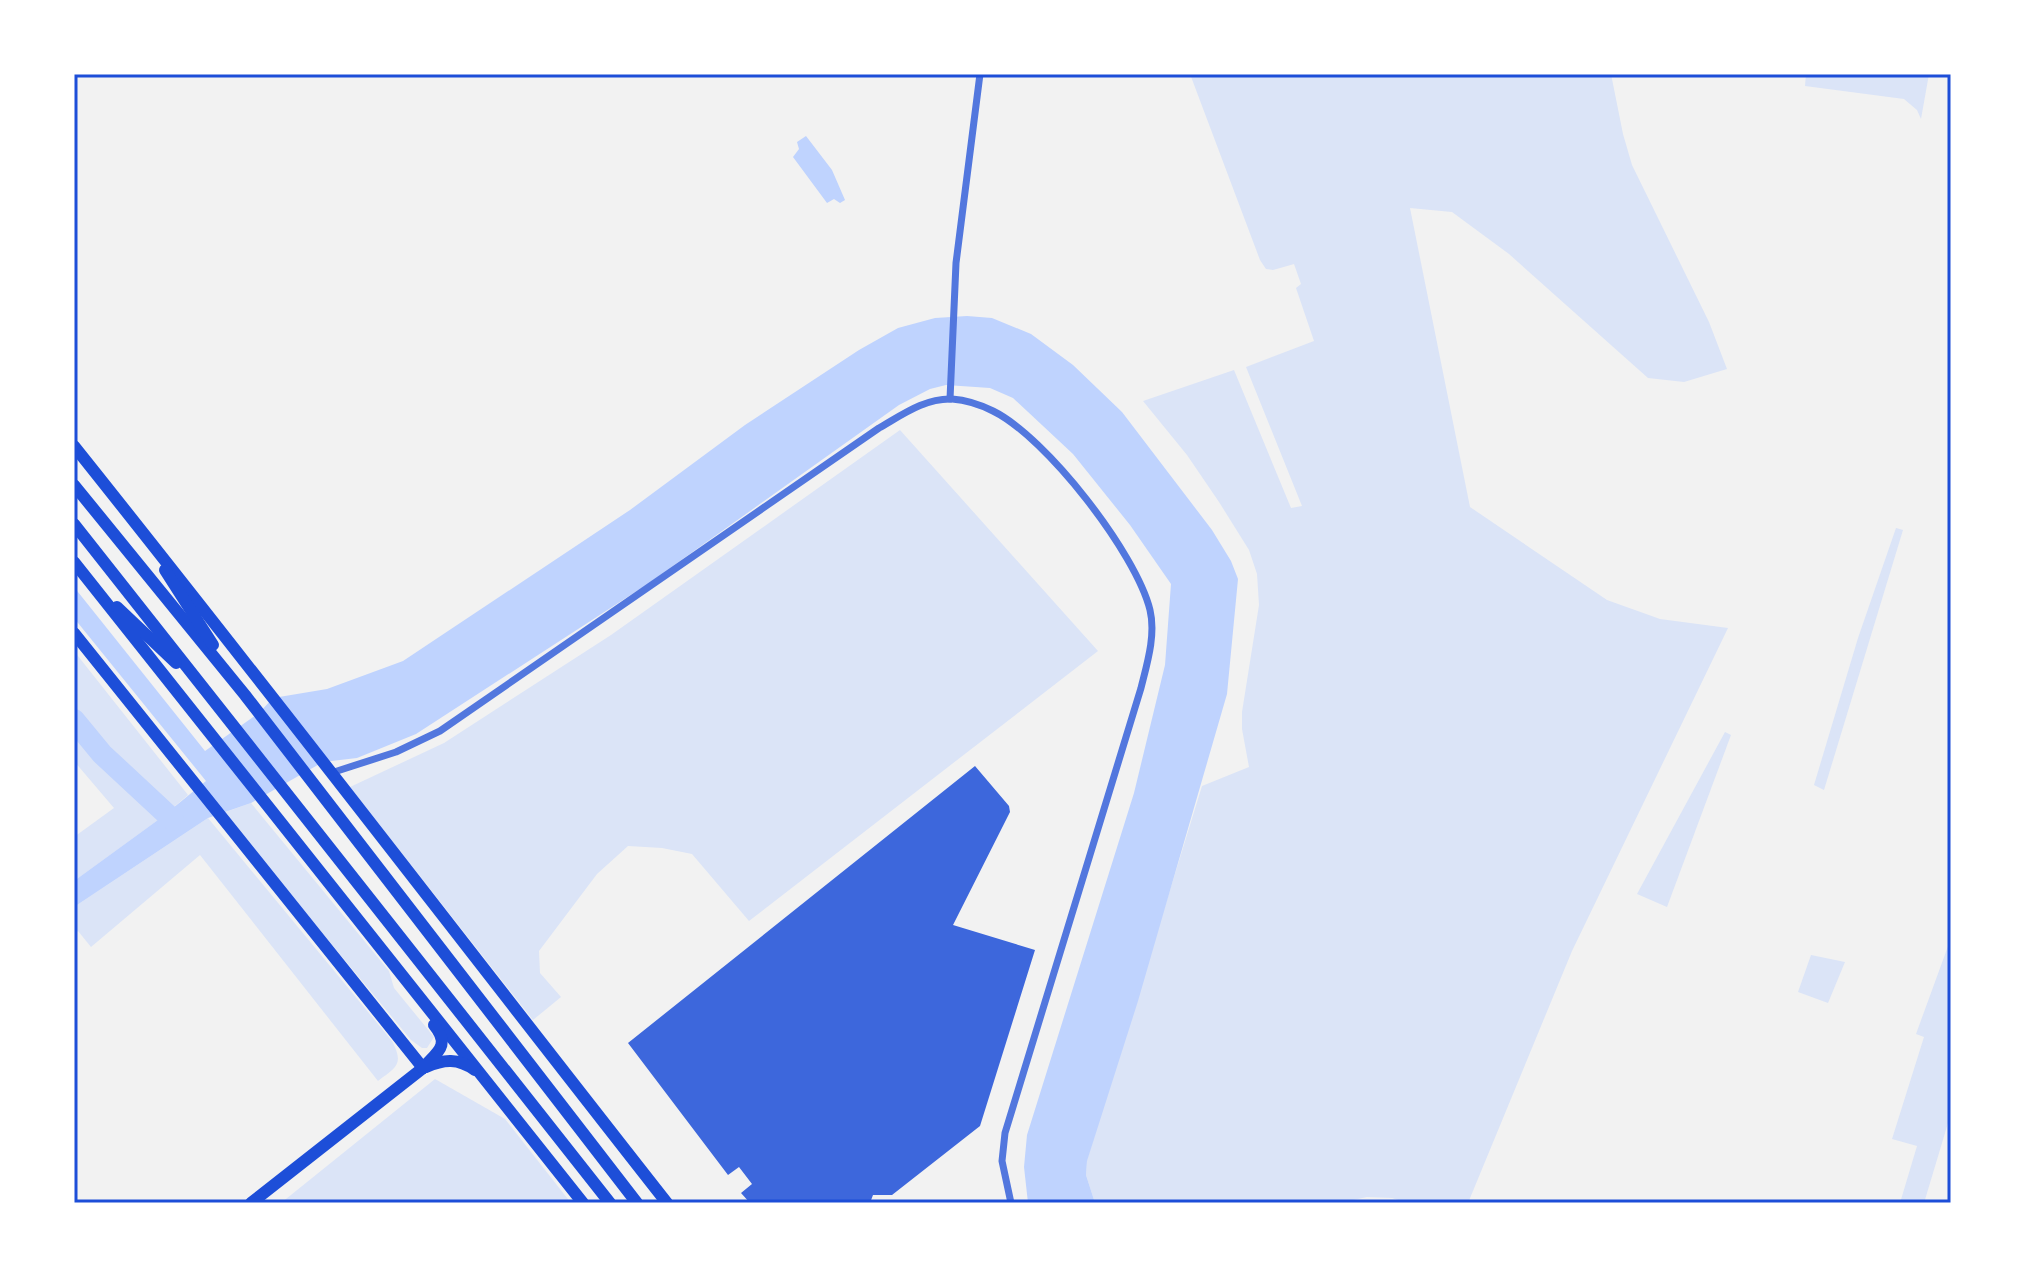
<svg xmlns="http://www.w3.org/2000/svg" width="2025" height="1277" viewBox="0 0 2025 1277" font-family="'Source Serif 4',serif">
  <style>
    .green { fill: #dbe4f7 }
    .water { fill: #bfd3fe }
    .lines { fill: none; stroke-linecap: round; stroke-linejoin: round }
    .river { stroke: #bfd3fe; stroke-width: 22 }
    .building { fill: #3d67dc }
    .minor { stroke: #5277de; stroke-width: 7 }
    .primary { stroke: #1d4ed8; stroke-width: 12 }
    .trunk { stroke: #1d4ed8; stroke-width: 12 }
    .neatline { fill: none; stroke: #1d4ed8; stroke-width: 3 }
  </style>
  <rect width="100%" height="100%" fill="#f2f2f2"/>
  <g class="green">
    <polygon points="1190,74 1611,74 1623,134 1632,165 1709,322 1727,369 1684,382 1648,378 1509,254 1452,212 1410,208 1470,507 1607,600 1660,619 1728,628 1572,951 1468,1203 1408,1203 1392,1198 1367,1197 1339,1203 1095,1203 1086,1175 1087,1160 1202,786 1249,767 1242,729 1242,712 1259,605 1257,574 1249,550 1219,502 1187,455 1143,401 1234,370 1291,508 1302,506 1246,367 1314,341 1296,288 1301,284 1294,264 1273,270 1266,269 1260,260"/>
    <polygon points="1806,74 1929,74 1921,119 1917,110 1904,99 1805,86"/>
    <polygon points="900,430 1098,651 749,921 692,854 662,848 628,846 597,874 539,951 540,973 561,997 533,1020 350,787 444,743 611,635"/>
    <polygon points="1896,528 1903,530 1824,790 1814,785 1858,638"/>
    <polygon points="74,651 188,795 162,817 74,881 74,837 114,808 74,761"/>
    <polygon points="1725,732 1731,735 1667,907 1637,894"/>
    <polygon points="251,803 389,971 394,988 434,1037 427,1048 422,1048 411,1040 223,813"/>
    <path d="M208,818L392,1041C404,1064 397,1067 378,1081L200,855L91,947L78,931L74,934V907Z"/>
    <polygon points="1951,938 1951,1113 1924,1203 1900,1203 1917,1146 1892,1139 1924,1037 1916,1034"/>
    <polygon points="1811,955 1845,962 1828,1003 1798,992"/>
    <polygon points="435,1079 505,1119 571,1203 281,1203"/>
  </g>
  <g class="water">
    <polygon points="806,136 832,170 845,200 840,203 834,199 827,203 793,157 799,149 797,142"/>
    <polygon points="967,316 992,318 1031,334 1073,365 1122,412 1212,530 1231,561 1238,579 1227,694 1138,1001 1087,1161 1086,1175 1095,1203 1028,1203 1024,1167 1027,1135 1134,793 1165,665 1171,584 1130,525 1073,454 1013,398 990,388 946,385 930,389 899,405 649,583 416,734 357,758 323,762 251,803 208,818 74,907 74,881 162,817 206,781 74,618 74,587 205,751 259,713 273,698 327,689 403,661 630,510 745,425 859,350 898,328 935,318"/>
  </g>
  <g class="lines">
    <polyline class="river" points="74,720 102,754 173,820"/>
  </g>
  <polygon class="building" points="975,766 1009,806 1010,812 953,925 1035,950 980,1126 892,1195 873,1195 870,1203 750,1203 741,1193 752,1184 739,1167 728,1175 628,1043"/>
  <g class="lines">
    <g class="minor">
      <polyline points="950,399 956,263 980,74"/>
      <path d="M331,773L396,752L440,731L879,428C902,415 925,398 952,399C966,400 981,405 993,411C1046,437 1136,553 1150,610C1156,635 1147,664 1141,688L1005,1133L1002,1161L1011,1203"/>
    </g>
    <polyline class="primary" points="251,1203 423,1068"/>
    <g class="trunk">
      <path d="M74,446C274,696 469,951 667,1203"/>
      <polyline points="74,485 245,695 637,1203"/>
      <polyline points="74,524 610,1203"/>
      <polyline points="74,562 583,1203"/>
      <polyline points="165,570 213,645"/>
      <polyline points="117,607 176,663"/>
      <polyline points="74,633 423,1068"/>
      <path d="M426,1067C444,1059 458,1058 475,1070"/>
      <path d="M423,1068C437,1052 451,1046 434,1025"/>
    </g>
  </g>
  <rect width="2025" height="1277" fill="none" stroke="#ffffff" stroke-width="152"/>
  <rect x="76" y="76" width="1873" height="1125" class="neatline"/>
</svg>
